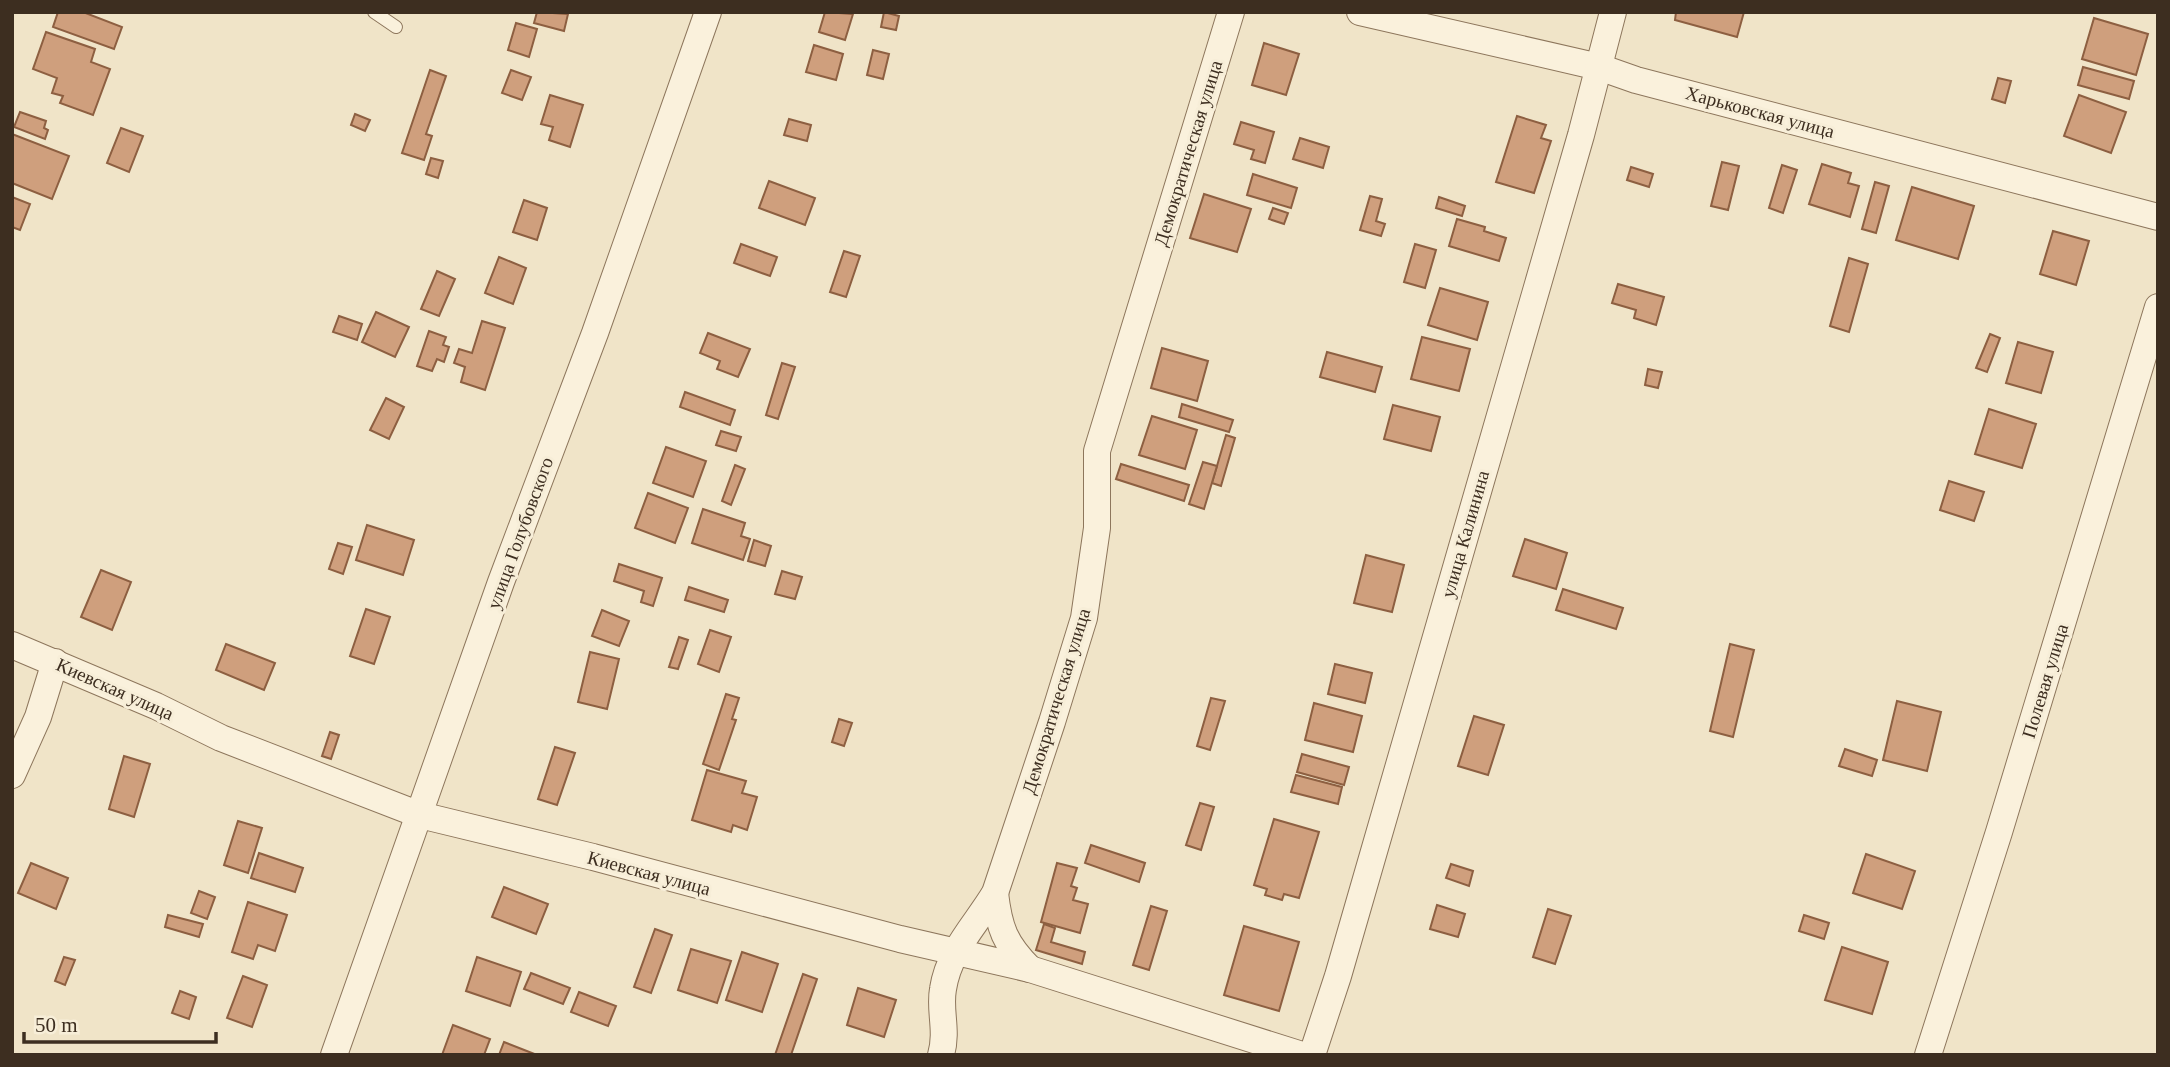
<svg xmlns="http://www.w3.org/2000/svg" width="2170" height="1067" viewBox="0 0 2170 1067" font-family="Georgia,serif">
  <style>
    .building { fill: #cf9f7d; stroke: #8d5f41; stroke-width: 2 }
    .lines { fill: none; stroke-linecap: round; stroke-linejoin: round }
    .service-casing { stroke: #8d765c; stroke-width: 14 }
    .minor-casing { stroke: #8d765c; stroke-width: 28 }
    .service { stroke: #faf1dc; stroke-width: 12 }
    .minor { stroke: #faf1dc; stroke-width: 26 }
    .labels { text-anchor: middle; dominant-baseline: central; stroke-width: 6; stroke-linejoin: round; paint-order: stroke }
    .street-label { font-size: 19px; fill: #3d2e20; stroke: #f7eed8 }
  </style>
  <rect width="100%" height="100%" fill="#f0e4c8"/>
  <g class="building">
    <polygon points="58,12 83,12 122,27 114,49 53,27"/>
    <polygon points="537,12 568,14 564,31 534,23"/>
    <polygon points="825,12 853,14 845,40 819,32"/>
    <polygon points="884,12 899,16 896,30 881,27"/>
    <polygon points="1676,12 1744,12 1737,37 1675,20"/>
    <polygon points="2094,18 2148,34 2136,75 2082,59"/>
    <polygon points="516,23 537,29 529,57 508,50"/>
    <polygon points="46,32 95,49 91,62 110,69 93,115 60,103 63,96 52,93 57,78 33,69"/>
    <polygon points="1264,43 1299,54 1286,95 1252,85"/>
    <polygon points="814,45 843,54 836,80 806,72"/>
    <polygon points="873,50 889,54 883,79 867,75"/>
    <polygon points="2083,67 2134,81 2129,99 2078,85"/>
    <polygon points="430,70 446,76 426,134 432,136 424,160 402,153"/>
    <polygon points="511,70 531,77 522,100 502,93"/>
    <polygon points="1998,78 2011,81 2005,103 1992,99"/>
    <polygon points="550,95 583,105 570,147 549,140 553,127 541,124"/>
    <polygon points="2079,95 2126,112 2111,153 2064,136"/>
    <polygon points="20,112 46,121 44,128 48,130 45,139 14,127"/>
    <polygon points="355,114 370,120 365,131 351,125"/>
    <polygon points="1517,116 1546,125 1541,138 1551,141 1534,193 1496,182"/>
    <polygon points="789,119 811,125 807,141 784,135"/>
    <polygon points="1241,122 1274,132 1265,163 1251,159 1254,150 1234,144"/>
    <polygon points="121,128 143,136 129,172 107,163"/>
    <polygon points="12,134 69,156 52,199 12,183"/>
    <polygon points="1300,138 1329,147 1323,168 1293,159"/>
    <polygon points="431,158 443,161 438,178 426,174"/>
    <polygon points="1722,162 1739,166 1728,210 1711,206"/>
    <polygon points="1822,164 1851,173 1848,183 1859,186 1850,217 1809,204"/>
    <polygon points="1782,165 1797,170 1783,213 1769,208"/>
    <polygon points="1631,167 1653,174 1649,187 1627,180"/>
    <polygon points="1253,174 1297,188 1291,208 1247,195"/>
    <polygon points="769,181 815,198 805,225 759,208"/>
    <polygon points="1875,182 1889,186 1876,233 1862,229"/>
    <polygon points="1912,187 1974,206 1958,259 1896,240"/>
    <polygon points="1204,194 1251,209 1237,252 1190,238"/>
    <polygon points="1370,196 1382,199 1376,221 1385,224 1381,236 1360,230"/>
    <polygon points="12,197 30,204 20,230 12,227"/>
    <polygon points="1439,197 1465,206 1462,216 1436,208"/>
    <polygon points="524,200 547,208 537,240 513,232"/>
    <polygon points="1273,208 1288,213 1284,224 1269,219"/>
    <polygon points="1457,219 1485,227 1484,231 1506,238 1499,261 1449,246"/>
    <polygon points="2053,231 2089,241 2076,285 2040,274"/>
    <polygon points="741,244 777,257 770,276 734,263"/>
    <polygon points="1415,244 1436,250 1425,288 1404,282"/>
    <polygon points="844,251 860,256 846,297 830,292"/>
    <polygon points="499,257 526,268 513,304 485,293"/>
    <polygon points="1849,258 1868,264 1849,332 1830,326"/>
    <polygon points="437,271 455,279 439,316 421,309"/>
    <polygon points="1618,284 1664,297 1656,325 1634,318 1636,310 1612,303"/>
    <polygon points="1440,288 1488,302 1477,340 1428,325"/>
    <polygon points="376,312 409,327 395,357 362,342"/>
    <polygon points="339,316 362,324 357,340 333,332"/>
    <polygon points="482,321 505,328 485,390 461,382 465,367 454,363 459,349 472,353"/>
    <polygon points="429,331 446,337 443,345 449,347 444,362 437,359 432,371 417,366"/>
    <polygon points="708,333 750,349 738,377 717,369 720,361 700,353"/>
    <polygon points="1990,334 2000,338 1987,372 1976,368"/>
    <polygon points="1422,337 1470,349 1459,391 1411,379"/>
    <polygon points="2018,342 2053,352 2041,393 2006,383"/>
    <polygon points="1162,348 1208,361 1197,401 1151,388"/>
    <polygon points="1327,352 1382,367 1375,392 1320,377"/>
    <polygon points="782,363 795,367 778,419 766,415"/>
    <polygon points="1648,369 1662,372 1658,388 1645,385"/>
    <polygon points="685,392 735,410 730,425 680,407"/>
    <polygon points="386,398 404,407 389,439 370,430"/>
    <polygon points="1182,404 1233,420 1229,432 1179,417"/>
    <polygon points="1393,405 1440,417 1431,451 1384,439"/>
    <polygon points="1989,409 2036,424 2022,468 1975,454"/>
    <polygon points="1152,416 1197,430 1185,469 1139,455"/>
    <polygon points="721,431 741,437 736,451 716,445"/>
    <polygon points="1226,435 1235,438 1221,486 1212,483"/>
    <polygon points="666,447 706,461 693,497 653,483"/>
    <polygon points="1203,462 1217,466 1204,509 1189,504"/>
    <polygon points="1121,464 1189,485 1184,501 1116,479"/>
    <polygon points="735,465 745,469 731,505 722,501"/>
    <polygon points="1949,481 1984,492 1974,521 1940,510"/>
    <polygon points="648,493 688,508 675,543 635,528"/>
    <polygon points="703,509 745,523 741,536 750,539 743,560 692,543"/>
    <polygon points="367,525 414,540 403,575 356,560"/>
    <polygon points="1525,539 1567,553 1556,589 1513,576"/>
    <polygon points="754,540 771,546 765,566 748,561"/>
    <polygon points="338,543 352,547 343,574 329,569"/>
    <polygon points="1366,555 1404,565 1392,612 1354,603"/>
    <polygon points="619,564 662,578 653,606 641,602 644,591 614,581"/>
    <polygon points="101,570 131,582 112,630 81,617"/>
    <polygon points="782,571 802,577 795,599 775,594"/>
    <polygon points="689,587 728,600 724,612 685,600"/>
    <polygon points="1563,589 1623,608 1616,629 1556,610"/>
    <polygon points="366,609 390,617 374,664 350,656"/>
    <polygon points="602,610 629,621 619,646 592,636"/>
    <polygon points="710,630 731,637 719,672 698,664"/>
    <polygon points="679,637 688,640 678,669 669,667"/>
    <polygon points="226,644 275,663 264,690 216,670"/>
    <polygon points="1730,644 1754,650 1733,737 1710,731"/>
    <polygon points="590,652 619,659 607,709 578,702"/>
    <polygon points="1335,664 1372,673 1365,703 1328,694"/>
    <polygon points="726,694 739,698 732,719 736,720 719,770 703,764"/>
    <polygon points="1211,698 1225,701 1210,750 1197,746"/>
    <polygon points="1897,701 1941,712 1927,771 1883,760"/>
    <polygon points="1314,703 1362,716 1353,752 1305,740"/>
    <polygon points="1474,716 1504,725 1488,775 1458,766"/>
    <polygon points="839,719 852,723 844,746 832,742"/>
    <polygon points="330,732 339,735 331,759 322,756"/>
    <polygon points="555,747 575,753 557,805 538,799"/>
    <polygon points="1845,749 1877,760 1872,776 1839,766"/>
    <polygon points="1302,754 1349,767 1344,785 1297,772"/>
    <polygon points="124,756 150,764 134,817 109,809"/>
    <polygon points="707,770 746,781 742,793 757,797 747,830 733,825 731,832 692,820"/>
    <polygon points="1296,775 1342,787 1338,804 1291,792"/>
    <polygon points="1200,803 1214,807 1201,850 1186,845"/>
    <polygon points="1274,819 1319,832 1299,898 1284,894 1282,900 1265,895 1267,889 1254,885"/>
    <polygon points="238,821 262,828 248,873 224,865"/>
    <polygon points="1091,845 1145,863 1139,882 1085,863"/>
    <polygon points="259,853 303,868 295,892 251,878"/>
    <polygon points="1866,854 1915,871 1902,909 1853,893"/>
    <polygon points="31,863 68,878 56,909 18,893"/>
    <polygon points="1057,863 1077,868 1071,886 1077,888 1073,900 1088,904 1080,933 1041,922"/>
    <polygon points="1451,864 1473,871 1469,886 1446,878"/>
    <polygon points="504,887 548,904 536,934 492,917"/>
    <polygon points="199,891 215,897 207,919 191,913"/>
    <polygon points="248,902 287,915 275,951 258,945 253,959 232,952"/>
    <polygon points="1437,905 1465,914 1458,937 1430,929"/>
    <polygon points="1151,906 1167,911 1149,970 1133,965"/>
    <polygon points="1548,909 1571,916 1555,964 1533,957"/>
    <polygon points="168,915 203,924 199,937 165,927"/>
    <polygon points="1804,915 1829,923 1824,939 1799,931"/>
    <polygon points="1044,924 1055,928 1051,942 1085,952 1082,964 1036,950"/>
    <polygon points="1244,926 1299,942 1279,1011 1224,995"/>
    <polygon points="655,929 672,935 651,993 634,987"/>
    <polygon points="1842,947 1888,962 1872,1014 1825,1000"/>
    <polygon points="691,949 731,961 717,1003 678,990"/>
    <polygon points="742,952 778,964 762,1012 726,1000"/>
    <polygon points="64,957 75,960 65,985 55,981"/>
    <polygon points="477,957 521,972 510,1006 466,991"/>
    <polygon points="531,973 570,988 563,1004 524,989"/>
    <polygon points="803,974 817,979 791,1055 775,1055"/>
    <polygon points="243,976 267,985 252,1027 227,1018"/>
    <polygon points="858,988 896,1000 884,1037 847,1025"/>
    <polygon points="180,991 196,997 189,1019 172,1013"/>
    <polygon points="579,992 616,1006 608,1026 571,1012"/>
    <polygon points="453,1025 490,1039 484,1055 442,1055"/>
    <polygon points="504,1042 537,1055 499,1055"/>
  </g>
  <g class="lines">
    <defs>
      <polyline id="service" points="374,12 396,27"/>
      <g id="minor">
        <polyline points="1360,12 1599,67 1636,80 2158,217"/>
        <polyline points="12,645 156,706 221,738 420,815 593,857 900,939 1030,969 1302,1055"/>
        <polyline points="12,775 38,717 55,662"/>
        <path d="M995,893C999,928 1005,944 1030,969"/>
        <polyline points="334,1055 501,582 595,333 708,12"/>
        <path d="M941,1055C948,1030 939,1011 943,989C949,950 976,925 995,893L1052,722L1084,618L1097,528V451L1231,12"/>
        <polyline points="1312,1055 1338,976 1581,135 1613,12"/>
        <polyline points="1928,1055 1999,832 2158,307"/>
      </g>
    </defs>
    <use href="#service" class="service-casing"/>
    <use href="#minor" class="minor-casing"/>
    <use href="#service" class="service"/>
    <use href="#minor" class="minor"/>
  </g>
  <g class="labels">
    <g class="street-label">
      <text transform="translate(1760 112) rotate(15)">Харьковская улица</text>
      <text transform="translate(1188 153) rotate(-73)">Демократическая улица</text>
      <text transform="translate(520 533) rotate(-70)">улица Голубовского</text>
      <text transform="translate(1465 534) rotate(-74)">улица Калинина</text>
      <text transform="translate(2045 681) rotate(-73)">Полевая улица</text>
      <text transform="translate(115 689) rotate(24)">Киевская улица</text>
      <text transform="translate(1056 701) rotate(-73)">Демократическая улица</text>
      <text transform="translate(649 873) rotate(15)">Киевская улица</text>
    </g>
  </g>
  <rect width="2170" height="1067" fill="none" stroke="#3d2e20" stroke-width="28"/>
  <path d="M24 1032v10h192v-10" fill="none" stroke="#3d2e20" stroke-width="3.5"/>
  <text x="35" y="1032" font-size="21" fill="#3d2e20" stroke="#f7eed8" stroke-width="5" paint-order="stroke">50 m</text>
</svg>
